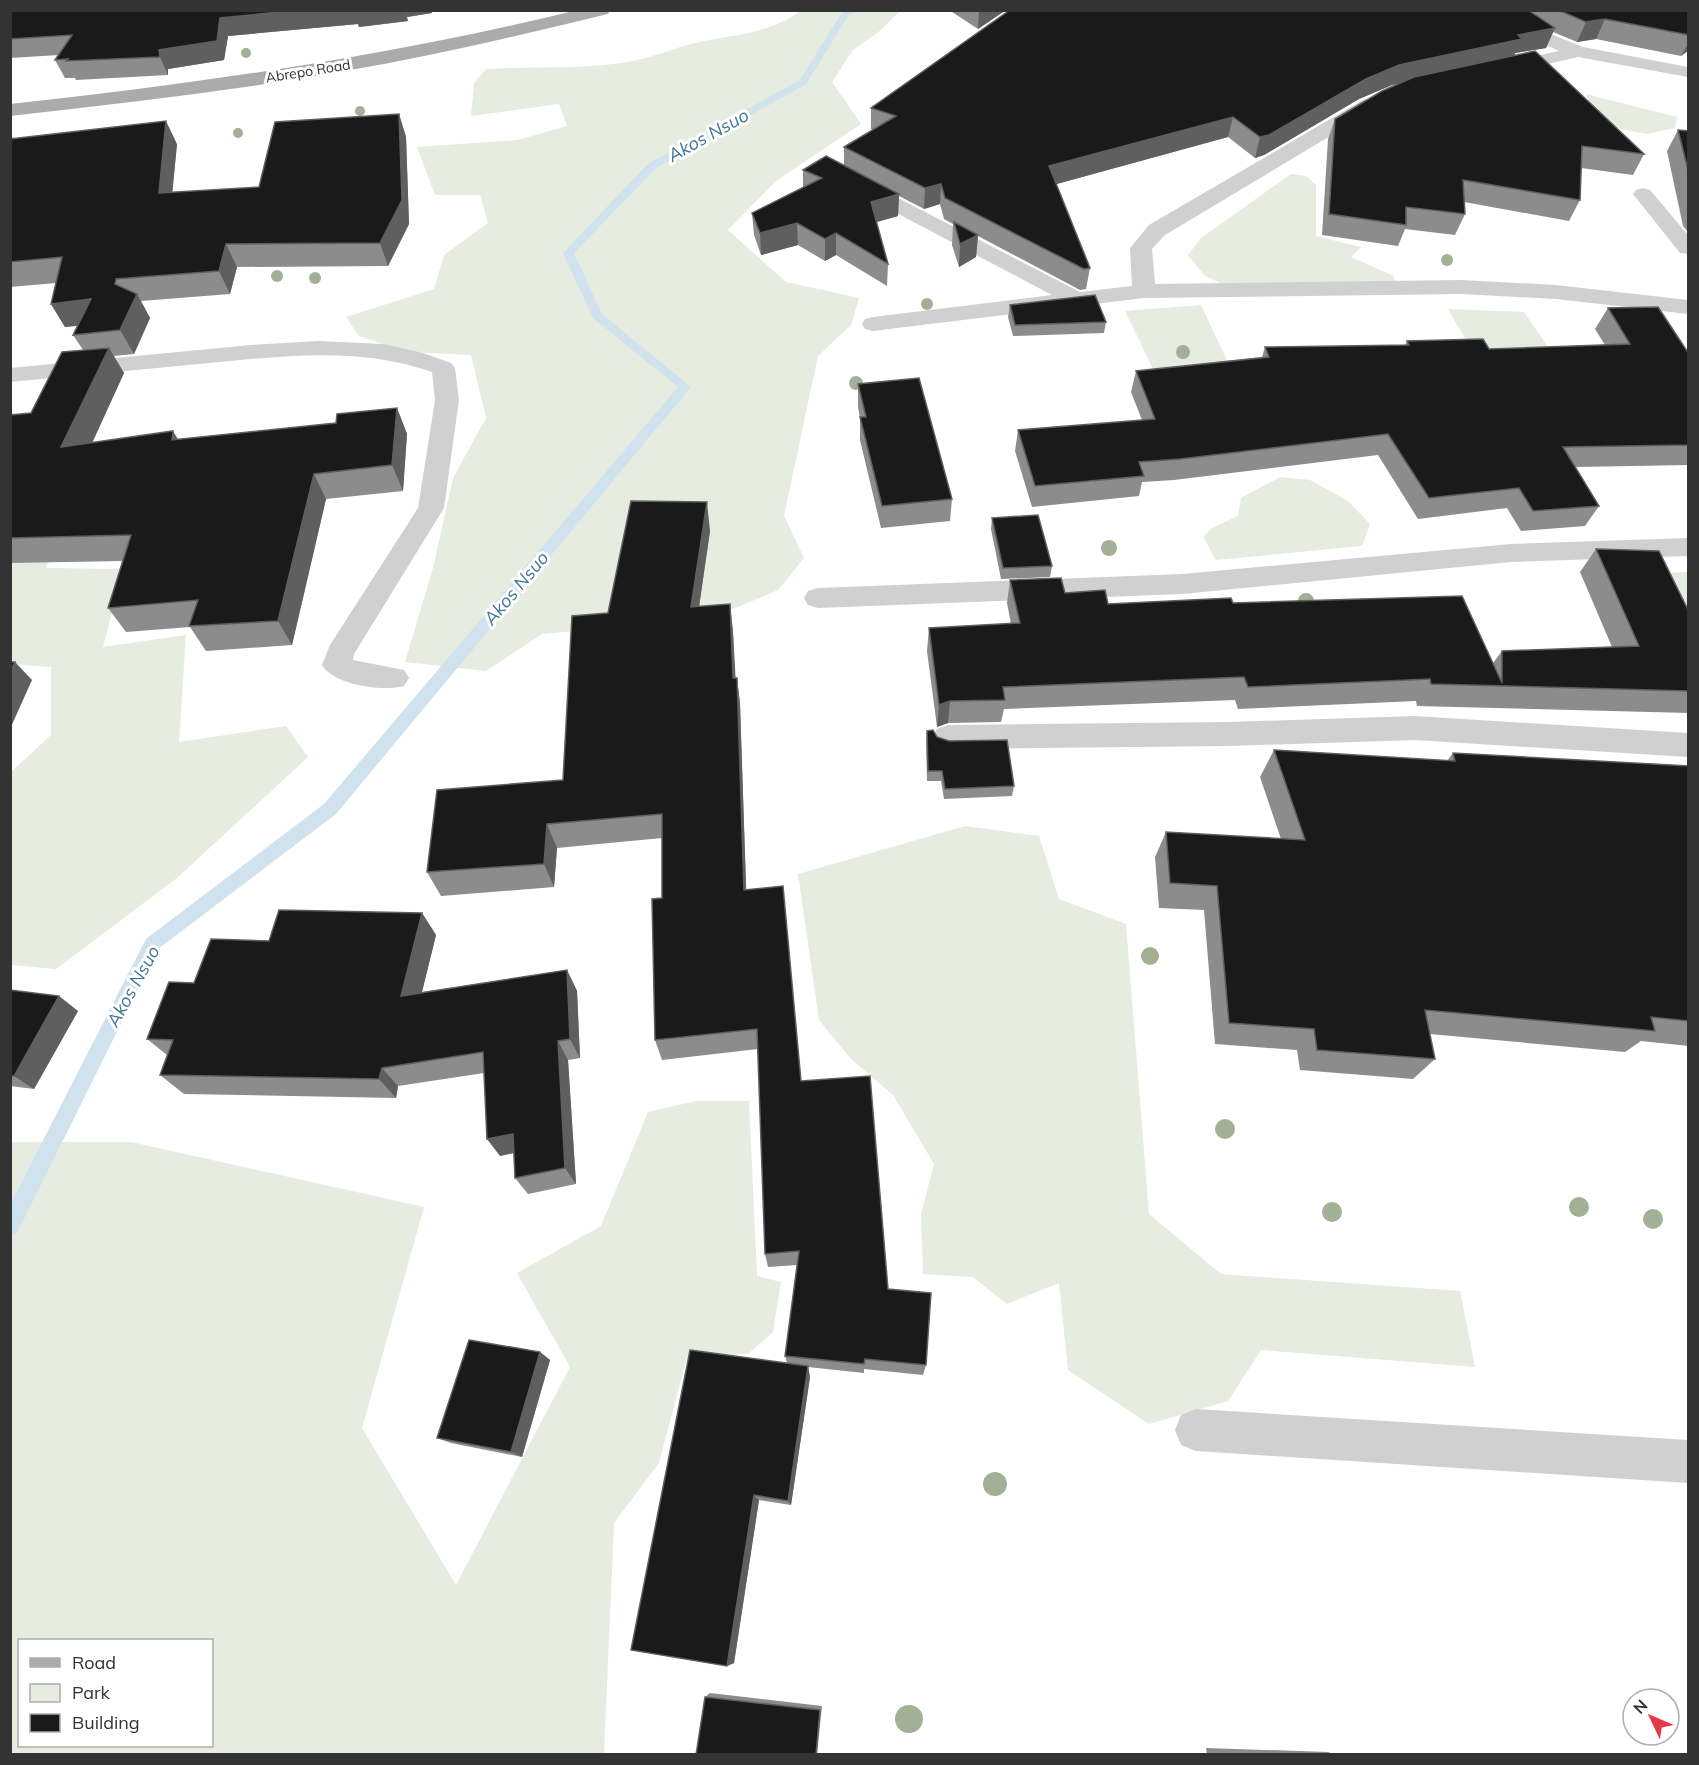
<svg xmlns="http://www.w3.org/2000/svg" width="1699" height="1765" viewBox="0 0 1699 1765" font-family="Mulish,sans-serif">
  <style>
    .green { fill: #e6ecdf; fill-rule: evenodd }
    .lines { fill: none; stroke-linecap: round; stroke-linejoin: round }
    .stream { fill: #cfe2ee; fill-rule: evenodd }
    .minor { fill: #d0d0d0; fill-rule: evenodd }
    .major { fill: #ababab; fill-rule: evenodd }
    .tree { fill: #a2b095 }
    .wall { fill: #8c8c8c }
    .shaded-wall { fill: #5f5f5f }
    .building { fill: #1a1a1a; stroke: #5f5f5f; stroke-width: 1.5 }
    .labels { text-anchor: middle; dominant-baseline: central; stroke-width: 6; stroke-linejoin: round; paint-order: stroke }
    .far-street-label { font-size: 14px; fill: #333; stroke: #fff }
    .water-label { font-size: 18px; font-style: italic; fill: #3f7597; stroke: #fff }
  </style>
  <rect width="100%" height="100%" fill="#fff"/>
  <g class="green">
    <path d="M800,11H900L881,30L852,51L832,82L861,124L776,181L728,230L786,282L859,298L851,325L818,356L784,516L804,558L778,590L712,618L542,634L486,671L405,662L433,568L453,478L486,418L471,355L408,352L359,336L346,317L434,289L444,255L488,223L480,195H435L417,147L518,140L567,126L559,104L471,116L474,83L486,69C534,66 585,70 633,61C654,57 674,48 695,43C730,35 770,34 800,11Z"/>
    <polygon points="1586,94 1677,117 1675,128 1647,134 1621,129 1600,120 1593,112"/>
    <polygon points="1291,174 1306,176 1316,185 1316,236 1361,247 1351,257 1394,276 1395,284 1225,285 1205,276 1188,255 1201,238"/>
    <polygon points="1201,305 1231,369 1158,379 1125,311"/>
    <polygon points="1448,309 1524,312 1550,350 1473,352"/>
    <polygon points="1280,477 1310,480 1348,501 1370,524 1362,546 1216,560 1203,537 1212,528 1238,516 1241,498"/>
    <polygon points="65,525 46,568 123,569 103,647 186,635 179,742 286,726 308,757 177,878 56,969 11,965 10,773 51,735 51,667 11,664 11,529"/>
    <polygon points="1688,572 1688,623 1665,573"/>
    <polygon points="965,826 1039,836 1059,899 1126,924 1149,1214 1221,1274 1460,1291 1475,1367 1261,1350 1228,1401 1149,1424 1068,1370 1059,1283 1007,1304 973,1277 923,1274 921,1214 934,1164 893,1095 851,1059 819,1020 798,874"/>
    <path d="M696,1101H749L757,1276L781,1282L773,1332L748,1354L687,1357L659,1463L614,1523L604,1754H11L10,1142H131L424,1207L362,1428L456,1585L570,1367L517,1273L601,1226L648,1112ZM20,1640H212V1746H20Z"/>
  </g>
  <g class="lines">
    <polygon class="stream" points="845,10 857,10 848,16 806,84 656,168 574,253 602,314 691,387 336,814 158,949 17,1233 10,1236 10,1205 146,939 324,804 678,387 593,318 563,253 648,164 800,80 841,14"/>
    <g class="minor">
      <polygon points="1493,10 1514,10 1551,34 1583,47 1688,67 1688,77 1578,57 1501,75 1494,73 1492,69 1494,65 1559,51 1539,42"/>
      <polygon points="1370,98 1377,100 1380,104 1377,108 1165,235 1152,249 1155,284 1461,280 1556,285 1688,300 1688,314 1556,299 1461,294 1144,298 873,331 865,329 862,324 865,319 873,317 1052,295 851,189 848,185 851,181 865,181 1080,292 1132,286 1130,248 1149,225 1363,100"/>
      <polygon points="1643,188 1650,190 1688,235 1688,254 1680,253 1633,194 1636,190"/>
      <path d="M318,341L384,344L423,353L451,363L455,368L459,400L444,508L354,654L353,660L404,670L409,678L404,686C384,692 333,685 322,665L330,645L418,508L435,400L432,372C353,344 269,358 188,365C129,371 69,376 10,382V368L251,345Z"/>
      <polygon points="1688,538 1688,556 1511,562 1182,594 818,608 808,605 804,598 808,591 818,588 1182,574 1511,544"/>
      <polygon points="1415,716 1688,733 1688,757 1415,740 1228,746 948,749 937,745 933,737 937,729 948,725 1228,722"/>
      <polygon points="1196,1409 1688,1440 1688,1483 1196,1451 1181,1445 1175,1430 1181,1415"/>
    </g>
    <path class="major" d="M578,10H610L608,14C521,35 434,56 345,71C234,91 122,103 10,116V104C204,83 389,56 578,10Z"/>
  </g>
  <g class="tree">
    <circle cx="246" cy="53" r="5"/>
    <circle cx="360" cy="111" r="5"/>
    <circle cx="238" cy="133" r="5"/>
    <circle cx="1447" cy="260" r="6"/>
    <circle cx="277" cy="276" r="6"/>
    <circle cx="315" cy="278" r="6"/>
    <circle cx="927" cy="304" r="6"/>
    <circle cx="1183" cy="352" r="7"/>
    <circle cx="856" cy="383" r="7"/>
    <circle cx="1109" cy="548" r="8"/>
    <circle cx="1306" cy="601" r="8"/>
    <circle cx="1150" cy="956" r="9"/>
    <circle cx="1225" cy="1129" r="10"/>
    <circle cx="1579" cy="1207" r="10"/>
    <circle cx="1332" cy="1212" r="10"/>
    <circle cx="1653" cy="1219" r="10"/>
    <circle cx="995" cy="1484" r="12"/>
    <circle cx="909" cy="1719" r="14"/>
  </g>
  <g class="wall">
    <polygon points="10,10 432,10 432,13 407,17 408,21 359,27 358,24 228,36 224,60 168,69 168,75 76,80 75,78 65,78 55,60 59,55 10,58"/>
    <polygon points="949,10 1006,10 978,29"/>
    <polygon points="1010,10 1689,10 1689,50 1681,56 1596,39 1577,42 1553,32 1546,48 1515,53 1515,55 1644,154 1633,175 1581,168 1580,200 1569,221 1464,202 1465,214 1455,235 1405,229 1398,246 1322,235 1328,139 1335,119 1399,83 1392,85 1359,99 1264,155 1255,158 1228,137 1056,184 1090,268 1086,289 1080,290 978,236 976,257 959,267 952,245 953,224 944,219 940,204 924,209 899,196 898,216 876,222 888,264 887,286 836,255 825,261 798,245 761,255 754,235 752,213 803,188 803,170 844,166 844,147 874,130 871,129 871,108"/>
    <polygon points="399,114 406,137 409,224 388,266 237,267 230,294 141,301 150,318 134,354 114,356 124,373 92,442 178,439 336,423 397,408 407,434 403,491 326,499 292,645 206,651 190,627 126,632 108,608 123,561 10,563 10,415 31,413 83,350 73,335 78,326 65,327 51,304 56,283 10,287 10,139 177,144 172,193 259,187"/>
    <polygon points="1678,130 1689,131 1689,233 1683,226 1667,151"/>
    <polygon points="1010,305 1106,322 1104,333 1013,336 1008,317"/>
    <polygon points="1608,308 1689,354 1689,465 1575,467 1599,506 1585,526 1521,531 1507,508 1418,519 1378,455 1174,480 1142,482 1139,496 1032,507 1015,451 1018,430 1142,420 1131,392 1136,371 1262,357 1265,347 1405,345 1407,341 1489,349 1605,345 1595,329"/>
    <polygon points="858,384 952,499 950,521 881,528 860,440 860,418 858,407"/>
    <polygon points="992,518 1052,566 1050,577 1001,579 991,529"/>
    <polygon points="710,531 699,607 730,604 733,632 735,678 737,678 740,704 746,890 801,1081 888,1289 926,1365 923,1375 864,1369 864,1373 808,1367 810,1377 791,1505 759,1500 734,1663 727,1666 631,1650 787,1363 785,1356 797,1265 768,1267 765,1254 758,1049 662,1060 655,1040 662,898 662,838 557,848 554,887 441,896 427,872 563,780 608,613"/>
    <polygon points="1596,549 1689,612 1689,713 1417,706 1416,701 1238,709 1235,700 1004,709 1001,722 948,723 937,727 927,651 929,628 1011,624 1007,603 1010,580 1108,604 1233,603 1493,663 1502,651 1612,647 1580,572"/>
    <polygon points="927,731 1014,786 1012,796 944,799 941,781 927,781 926,741"/>
    <polygon points="1274,750 1447,761 1453,753 1689,766 1689,1046 1641,1041 1625,1052 1430,1034 1435,1059 1413,1079 1300,1070 1297,1050 1215,1044 1204,910 1159,908 1155,857 1166,832 1281,839 1260,777"/>
    <polygon points="422,913 436,935 422,992 567,970 577,991 580,1058 568,1060 576,1184 528,1194 515,1178 514,1153 500,1156 484,1073 398,1086 396,1098 184,1094 160,1075 167,1055 147,1039 194,983 269,941"/>
    <polygon points="10,990 78,1011 34,1089 10,1086"/>
    <polygon points="540,1352 550,1360 522,1457 451,1443 437,1438"/>
    <polygon points="710,1693 822,1706 817,1755 705,1697"/>
    <polygon points="1206,1748 1328,1752 1336,1755 1207,1755"/>
  </g>
  <g class="shaded-wall">
    <polygon points="300,10 405,10 408,21 359,27 358,24 228,36 224,60 168,69 168,75 160,57 159,50 220,18"/>
    <polygon points="405,10 432,10 432,13 407,17"/>
    <polygon points="979,10 1006,10 978,29"/>
    <polygon points="1605,19 1596,39 1577,42 1586,22"/>
    <polygon points="1555,28 1546,48 1515,53 1513,59 1392,85 1359,99 1264,155 1255,158 1260,137 1366,79 1399,65 1518,35"/>
    <polygon points="1689,42 1689,50 1681,56"/>
    <polygon points="399,114 406,137 409,224 388,266 380,243"/>
    <polygon points="1233,117 1228,137 1046,187 1049,166"/>
    <polygon points="166,121 177,144 170,217 159,193"/>
    <polygon points="941,184 940,204 924,209 925,188"/>
    <polygon points="899,194 898,216 870,224 871,202"/>
    <polygon points="797,223 798,245 761,255 760,233"/>
    <polygon points="836,233 836,255 825,261 825,239"/>
    <polygon points="978,235 976,257 959,267 960,244"/>
    <polygon points="226,244 237,267 230,294 219,271"/>
    <polygon points="137,294 150,318 134,354 120,330"/>
    <polygon points="91,299 105,322 65,327 51,304"/>
    <polygon points="109,348 124,373 79,472 61,447"/>
    <polygon points="397,408 407,434 403,491 392,465"/>
    <polygon points="173,431 188,456 172,440"/>
    <polygon points="314,474 326,499 292,645 278,621"/>
    <polygon points="707,502 710,531 695,634 691,607"/>
    <polygon points="730,604 733,632 737,704 733,678"/>
    <polygon points="15,662 32,680 10,729 10,672"/>
    <polygon points="737,678 740,704 747,913 744,890"/>
    <polygon points="950,701 948,723 937,727 939,705"/>
    <polygon points="547,824 557,848 554,887 544,864"/>
    <polygon points="422,913 436,935 416,1016 401,996"/>
    <polygon points="567,970 577,991 580,1058 570,1039"/>
    <polygon points="59,996 78,1011 34,1089 14,1076"/>
    <polygon points="558,1041 568,1060 576,1184 565,1168"/>
    <polygon points="382,1068 398,1086 396,1098 379,1079"/>
    <polygon points="513,1134 526,1150 500,1156 487,1139"/>
    <polygon points="540,1352 550,1360 522,1457 511,1452"/>
    <polygon points="808,1366 810,1377 791,1505 788,1501"/>
    <polygon points="754,1495 759,1500 734,1663 727,1666"/>
  </g>
  <g class="building">
    <polygon points="10,10 300,10 220,18 217,41 159,50 160,57 66,61 68,59 55,60 72,35 10,39"/>
    <polygon points="1010,10 1528,10 1555,28 1518,35 1522,39 1399,65 1366,79 1269,135 1260,137 1233,117 1049,166 1090,268 1084,269 945,198 941,184 925,188 844,147 896,116 871,108"/>
    <polygon points="1558,10 1689,10 1689,35 1605,19 1586,22"/>
    <polygon points="1535,51 1644,154 1582,146 1580,200 1463,180 1465,214 1406,207 1406,225 1329,214 1335,119 1382,91 1414,77"/>
    <polygon points="399,114 402,200 380,243 226,244 219,271 116,279 115,284 137,294 120,330 73,335 91,299 51,304 62,257 10,262 10,139 166,121 159,193 259,187 275,122"/>
    <polygon points="1678,130 1689,131 1689,174"/>
    <polygon points="826,156 899,194 871,202 888,264 836,233 825,239 797,223 760,233 752,213 822,178 803,170"/>
    <polygon points="954,222 978,235 960,244"/>
    <polygon points="1095,295 1106,322 1015,325 1010,305"/>
    <polygon points="1658,307 1689,354 1689,445 1563,447 1599,506 1533,511 1519,488 1429,498 1388,434 1180,459 1139,462 1144,476 1035,486 1018,430 1155,419 1136,371 1269,357 1265,347 1409,345 1407,341 1483,339 1489,349 1630,344 1608,308"/>
    <polygon points="109,348 61,447 173,431 172,440 336,423 337,414 397,408 392,465 314,474 278,621 189,626 198,600 108,608 131,535 10,538 10,415 31,413 62,352"/>
    <polygon points="919,378 952,499 882,506 860,417 866,417 858,384"/>
    <polygon points="631,501 707,502 691,607 730,604 733,678 737,678 744,890 783,886 801,1081 870,1076 888,1289 931,1293 926,1365 865,1359 864,1364 785,1356 799,1251 765,1254 757,1029 655,1040 652,899 662,898 662,814 547,824 544,864 427,872 437,790 563,780 572,616 608,613"/>
    <polygon points="1038,515 1052,566 1003,568 992,518"/>
    <polygon points="1596,549 1659,551 1689,612 1689,691 1431,684 1430,679 1248,687 1244,677 1003,687 1005,700 950,701 939,705 929,628 1020,623 1010,580 1061,578 1065,593 1105,590 1108,604 1231,598 1233,603 1462,596 1502,683 1502,651 1639,646"/>
    <polygon points="10,662 15,662 10,672"/>
    <polygon points="933,730 937,737 949,741 1007,740 1014,786 945,789 942,771 928,771 927,731"/>
    <polygon points="1274,750 1455,761 1453,753 1689,766 1689,1021 1651,1017 1655,1031 1425,1010 1435,1059 1317,1050 1314,1029 1229,1023 1217,886 1170,883 1166,832 1305,840"/>
    <polygon points="279,910 422,913 401,996 567,970 570,1039 558,1041 565,1168 515,1178 513,1134 487,1139 483,1052 382,1068 379,1079 160,1075 173,1040 147,1039 169,982 194,983 211,939 269,941"/>
    <polygon points="10,990 59,996 14,1076 10,1076"/>
    <polygon points="469,1340 540,1352 511,1452 437,1438"/>
    <polygon points="690,1350 808,1366 788,1501 754,1495 727,1666 631,1650"/>
    <polygon points="705,1697 820,1710 816,1755 696,1755"/>
  </g>
  <g class="labels">
    <g class="far-street-label">
      <text transform="translate(308 71) rotate(-9)">Abrepo Road</text>
    </g>
    <g class="water-label">
      <text transform="translate(708 135) rotate(-29)">Akos Nsuo</text>
      <text transform="translate(516 588) rotate(-50)">Akos Nsuo</text>
      <text transform="translate(133 986) rotate(-61)">Akos Nsuo</text>
    </g>
  </g>
  <rect width="1699" height="1765" fill="none" stroke="#333333" stroke-width="24"/>
  <rect x="18" y="1639" width="195" height="108" fill="#ffffff" stroke="#adadad" stroke-width="1.5"/>
  <rect x="30" y="1658" width="30" height="9" fill="#ababab" stroke="#adadad" stroke-width="1.5"/>
  <text x="72" y="1669" font-size="18" fill="#333333">Road</text>
  <rect x="30" y="1684" width="30" height="18" fill="#e6ecdf" stroke="#adadad" stroke-width="1.5"/>
  <text x="72" y="1699" font-size="18" fill="#333333">Park</text>
  <rect x="30" y="1714" width="30" height="18" fill="#1a1a1a" stroke="#adadad" stroke-width="1.5"/>
  <text x="72" y="1729" font-size="18" fill="#333333">Building</text>
  <g transform="translate(1651 1717) rotate(314)"><circle r="28" fill="#ffffff" stroke="#adadad" stroke-width="1.5"/>
  <path d="M0-4.5L10 22L0 15L-10 22Z" fill="#e63946"/>
  <text y="-9" font-size="16" font-weight="bold" text-anchor="middle" fill="#333333">N</text>
  </g>
</svg>
